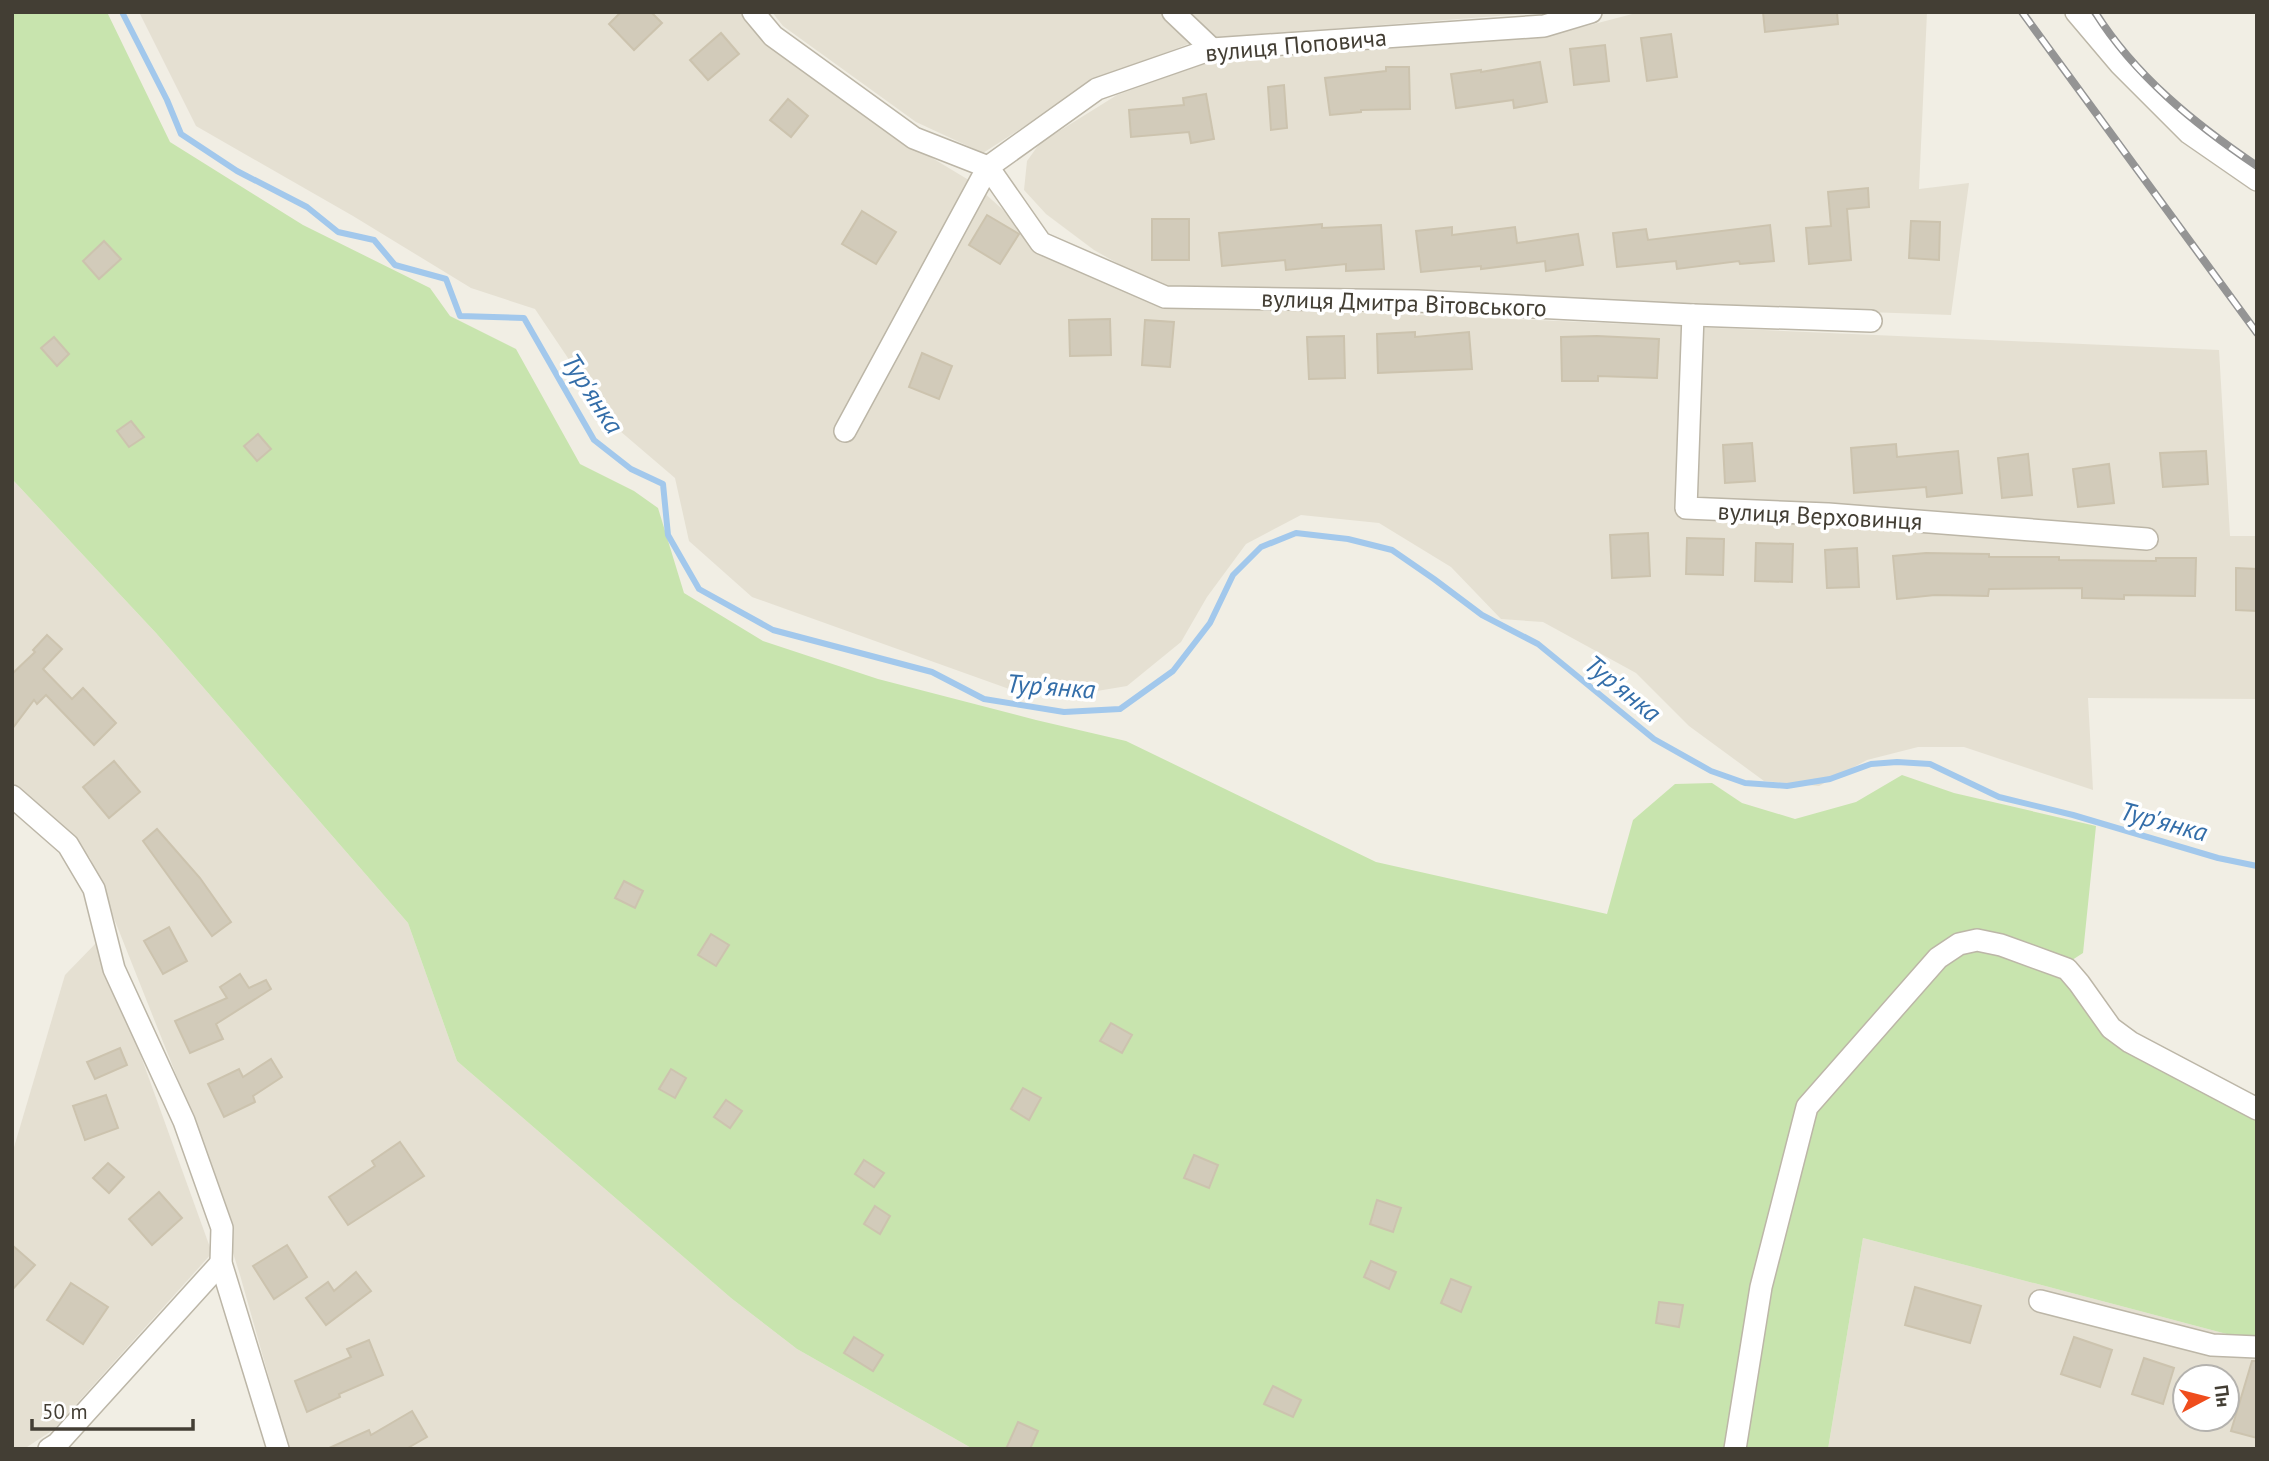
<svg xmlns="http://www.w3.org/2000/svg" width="2269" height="1461" viewBox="0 0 2269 1461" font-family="'PT Sans',sans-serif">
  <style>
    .residential { fill: #e5e0d2; fill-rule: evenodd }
    .green { fill: #c8e4ae }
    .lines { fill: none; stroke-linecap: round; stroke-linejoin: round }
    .stream { stroke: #a2c8ec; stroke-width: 6 }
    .building { fill: #d2cbba; stroke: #ccc3ae; stroke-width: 2 }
    .minor-casing { stroke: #bcb6a7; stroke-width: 24 }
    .minor { stroke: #fff; stroke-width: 21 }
    .rail-casing { stroke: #949494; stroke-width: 8 }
    .rail { stroke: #fff; stroke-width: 5; stroke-dasharray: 16; stroke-linecap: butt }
    .labels { text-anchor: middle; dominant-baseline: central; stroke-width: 7; stroke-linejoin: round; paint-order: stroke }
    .street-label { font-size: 24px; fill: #433e34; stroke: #fff }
    .water-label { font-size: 26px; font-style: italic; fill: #346ea9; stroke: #fff }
  </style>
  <rect width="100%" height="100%" fill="#f1eee4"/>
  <g class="residential">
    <polygon points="139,12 744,12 909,144 972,182 1011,217 1168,304 2219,350 2230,536 2257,536 2257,699 2088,698 2093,790 1964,747 1918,747 1867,760 1819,786 1764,781 1689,726 1636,673 1543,622 1501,619 1451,567 1379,523 1301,515 1246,544 1207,597 1181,642 1127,686 1079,694 1012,690 752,597 689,541 675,478 613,425 535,309 471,288 353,216 196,126"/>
    <polygon points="772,12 1550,12 1279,33 1188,44 1100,78 983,153 916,122 783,26"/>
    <polygon points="1640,12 1927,12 1919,189 1969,183 1951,315 1214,288 1163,289 1094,250 1046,214 1024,190 1027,161 1040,143 1117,95 1203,64 1552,35"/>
    <polygon points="12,479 156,633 408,923 457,1061 731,1298 797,1349 973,1449 289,1449 240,1275 179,1082 90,858 12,788"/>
    <polygon points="99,940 212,1253 53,1430 24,1449 12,1449 12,1154 65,975"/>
    <path d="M1863,1238L2257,1342V1449H1828ZM2185,1377H2227V1419H2185Z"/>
  </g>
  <polygon class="green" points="12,12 107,12 170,142 303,225 430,288 450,316 516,349 580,464 634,491 658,508 684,593 763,641 878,679 1036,720 1126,741 1376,862 1607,914 1633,820 1675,784 1712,783 1742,803 1795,819 1856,802 1902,775 1954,793 2096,826 2083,953 2069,962 2101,1021 2172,1074 2257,1120 2257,1342 1863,1238 1828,1449 973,1449 797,1349 731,1298 457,1061 408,923 156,633 12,479"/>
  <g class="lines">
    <polyline class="stream" points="122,12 167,100 181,134 237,171 307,207 338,232 374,240 395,265 446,279 460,316 524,318 594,440 631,469 663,484 668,535 699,589 773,630 932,672 984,699 1064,712 1120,709 1173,671 1210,623 1233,575 1261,547 1296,533 1348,539 1392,550 1434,579 1482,615 1538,644 1654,739 1711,771 1745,783 1787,786 1830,779 1871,764 1897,762 1930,764 1999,797 2073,815 2218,858 2257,866"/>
  </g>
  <g class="building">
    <polygon points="621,12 651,12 662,23 634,50 609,24"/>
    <polygon points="1763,12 1837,12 1838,24 1765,32"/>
    <polygon points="721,33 739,54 708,80 690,60"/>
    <polygon points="1671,34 1677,77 1647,81 1641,38"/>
    <polygon points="1605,45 1609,81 1574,85 1570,49"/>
    <polygon points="1540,62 1547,102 1514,108 1513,100 1456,108 1451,74 1481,70 1481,72"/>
    <polygon points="1386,67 1409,67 1410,109 1361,110 1361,112 1330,115 1325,78 1386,71"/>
    <polygon points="1284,85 1287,128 1271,130 1268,87"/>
    <polygon points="1206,94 1214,139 1191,143 1189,132 1131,137 1129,110 1184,105 1183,98"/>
    <polygon points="788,99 808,116 791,137 770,120"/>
    <polygon points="1868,188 1869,207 1847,209 1851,260 1809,264 1806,228 1831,226 1828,192"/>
    <polygon points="862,211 896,232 876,264 842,244"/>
    <polygon points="987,215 1019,234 1000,264 969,245"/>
    <rect x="1152" y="219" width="37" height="41"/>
    <polygon points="1911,221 1940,222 1939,260 1909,258"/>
    <polygon points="1322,224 1322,228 1381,225 1384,269 1346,271 1346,264 1286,270 1285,260 1222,266 1219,233"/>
    <polygon points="1770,225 1774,261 1740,264 1739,261 1677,269 1676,261 1617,267 1613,233 1646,229 1648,240"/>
    <polygon points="1452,227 1452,235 1515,227 1517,243 1578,234 1583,265 1546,271 1545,261 1481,269 1481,266 1421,272 1416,231"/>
    <polygon points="104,241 121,259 99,279 83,261"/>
    <polygon points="1110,319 1111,355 1070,356 1069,320"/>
    <polygon points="1145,320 1174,322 1170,367 1142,365"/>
    <polygon points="1415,332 1415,337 1469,332 1472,369 1378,373 1377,334"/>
    <polygon points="1344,336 1345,378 1309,379 1307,337"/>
    <polygon points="1597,336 1659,339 1657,378 1598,376 1598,381 1562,381 1561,337"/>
    <polygon points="54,337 69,354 57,366 41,348"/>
    <polygon points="922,353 952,366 939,399 909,387"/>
    <polygon points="131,421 144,437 129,447 117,431"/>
    <polygon points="258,434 271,449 257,461 244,446"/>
    <polygon points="1752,443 1755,481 1725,483 1723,445"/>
    <polygon points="1896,444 1897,457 1958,451 1962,493 1927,497 1926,487 1854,493 1851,448"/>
    <polygon points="2206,451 2208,484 2163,487 2160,453"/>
    <polygon points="2028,454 2032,495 2002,498 1998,458"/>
    <polygon points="2109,464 2114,503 2078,507 2073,469"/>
    <polygon points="1648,533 1650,576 1612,578 1610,535"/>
    <polygon points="1687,538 1724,539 1723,575 1686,574"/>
    <polygon points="1756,543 1793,544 1792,582 1755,581"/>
    <polygon points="1857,548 1859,587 1827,588 1825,550"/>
    <polygon points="1926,553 1989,554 1989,557 2059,557 2059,560 2156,561 2156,558 2196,558 2195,596 2124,595 2124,599 2082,598 2082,588 1989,589 1988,596 1935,595 1897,599 1893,556"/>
    <polygon points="2236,568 2257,569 2257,611 2236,610"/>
    <polygon points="47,635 62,649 43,669 72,699 83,688 116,723 94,745 46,695 37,704 34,700 12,729 12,674 35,652 33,650"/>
    <polygon points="114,761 140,792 109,818 83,787"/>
    <polygon points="157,829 200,878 231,922 212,936 143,841"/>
    <polygon points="624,881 643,891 635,908 615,898"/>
    <polygon points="169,927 187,961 163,974 144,941"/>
    <polygon points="711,934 729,945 716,966 698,955"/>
    <polygon points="240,974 249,988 266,980 271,989 216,1024 223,1039 190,1053 175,1021 227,998 220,987"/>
    <polygon points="1111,1023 1132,1035 1122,1053 1100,1041"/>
    <polygon points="120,1048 127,1065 95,1079 87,1062"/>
    <polygon points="271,1059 282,1077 253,1096 255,1102 224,1117 208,1084 239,1069 243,1077"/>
    <polygon points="671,1069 686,1078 675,1098 659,1089"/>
    <polygon points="1023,1088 1041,1098 1029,1120 1011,1109"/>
    <polygon points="106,1095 118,1128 85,1140 73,1106"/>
    <polygon points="726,1100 742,1111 730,1128 714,1117"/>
    <polygon points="400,1142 424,1176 348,1225 329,1197 375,1166 372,1161"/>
    <polygon points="1194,1155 1218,1165 1209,1188 1184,1178"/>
    <polygon points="864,1160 884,1173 874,1187 855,1174"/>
    <polygon points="108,1163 124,1177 109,1193 93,1178"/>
    <polygon points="159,1192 182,1218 152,1245 129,1219"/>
    <polygon points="1377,1200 1401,1208 1393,1232 1370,1224"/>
    <polygon points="875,1206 890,1216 880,1234 864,1224"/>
    <polygon points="12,1245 35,1265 12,1290"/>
    <polygon points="287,1245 307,1277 274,1299 253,1266"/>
    <polygon points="1371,1261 1396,1272 1389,1289 1364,1277"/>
    <polygon points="356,1272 371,1291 326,1325 306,1298 328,1282 334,1291"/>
    <polygon points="1451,1279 1471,1287 1461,1312 1441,1303"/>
    <polygon points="71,1283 108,1307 83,1344 47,1320"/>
    <polygon points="1915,1287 1981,1306 1970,1343 1905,1325"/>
    <polygon points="1659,1302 1683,1305 1679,1327 1656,1323"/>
    <polygon points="854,1337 883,1355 873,1371 844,1353"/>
    <polygon points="2074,1337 2112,1350 2100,1387 2061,1374"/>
    <polygon points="369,1340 383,1375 339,1394 340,1397 307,1412 295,1381 351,1357 347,1349"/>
    <polygon points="2144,1358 2174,1368 2163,1404 2132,1394"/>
    <polygon points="2252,1361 2257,1361 2257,1438 2231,1431"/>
    <polygon points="1273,1386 1301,1400 1293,1417 1264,1404"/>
    <polygon points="412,1411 427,1437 406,1449 327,1449 369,1430 371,1435"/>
    <polygon points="1018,1422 1038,1431 1030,1449 1006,1449"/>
  </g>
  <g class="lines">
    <defs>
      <g id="minor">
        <polyline points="753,12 773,36 914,138 988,167"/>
        <polyline points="1173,12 1212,49"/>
        <polyline points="2076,12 2120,64 2189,133 2257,180"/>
        <polyline points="988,167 1041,243 1165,297 1417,301 1693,315 1871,321"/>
        <polyline points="1693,315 1686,508 1828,514 2147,539"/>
        <polyline points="845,431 988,167 1097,89 1212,49 1544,26 1591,12"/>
        <polyline points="12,796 68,845 94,889 114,969 184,1121 222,1228 221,1263 278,1449"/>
        <polyline points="2040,1301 2212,1345 2257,1347"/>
        <polyline points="49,1449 57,1444 221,1263"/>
        <polyline points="1735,1449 1761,1287 1807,1107 1938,958 1959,944 1977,940 2001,945 2067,969 2079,983 2111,1028 2130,1042 2257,1109"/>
      </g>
    </defs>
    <use href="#minor" class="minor-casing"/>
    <use href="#minor" class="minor"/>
    <defs>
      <g id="rail">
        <polyline points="2022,12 2257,333"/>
        <path d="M2095,12C2135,76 2195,124 2257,166"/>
      </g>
    </defs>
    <use href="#rail" class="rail-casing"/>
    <use href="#rail" class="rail"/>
  </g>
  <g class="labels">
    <g class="street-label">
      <text transform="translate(1296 45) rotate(-5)">вулиця Поповича</text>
      <text transform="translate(1404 303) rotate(2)">вулиця Дмитра Вітовського</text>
      <text transform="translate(1820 516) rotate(3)">вулиця Верховинця</text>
    </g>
    <g class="water-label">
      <text transform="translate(593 393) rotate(57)">Тур'янка</text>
      <text transform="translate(1051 686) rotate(4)">Тур'янка</text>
      <text transform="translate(1623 688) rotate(39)">Тур'янка</text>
      <text transform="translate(2164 821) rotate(15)">Тур'янка</text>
    </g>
  </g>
  <rect width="2269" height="1461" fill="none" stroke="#433e34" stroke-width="28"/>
  <g transform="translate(2206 1398) rotate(83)"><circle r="33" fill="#ffffff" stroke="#b4b2ae" stroke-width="2"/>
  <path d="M0-5L12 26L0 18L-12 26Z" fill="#ef4d1d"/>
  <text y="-10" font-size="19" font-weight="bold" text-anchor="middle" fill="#433e34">Пн</text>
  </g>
  <path d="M32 1419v10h161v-10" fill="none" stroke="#433e34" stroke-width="3.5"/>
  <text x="42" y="1419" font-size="21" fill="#433e34" stroke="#ffffff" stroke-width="5" paint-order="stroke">50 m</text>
</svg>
